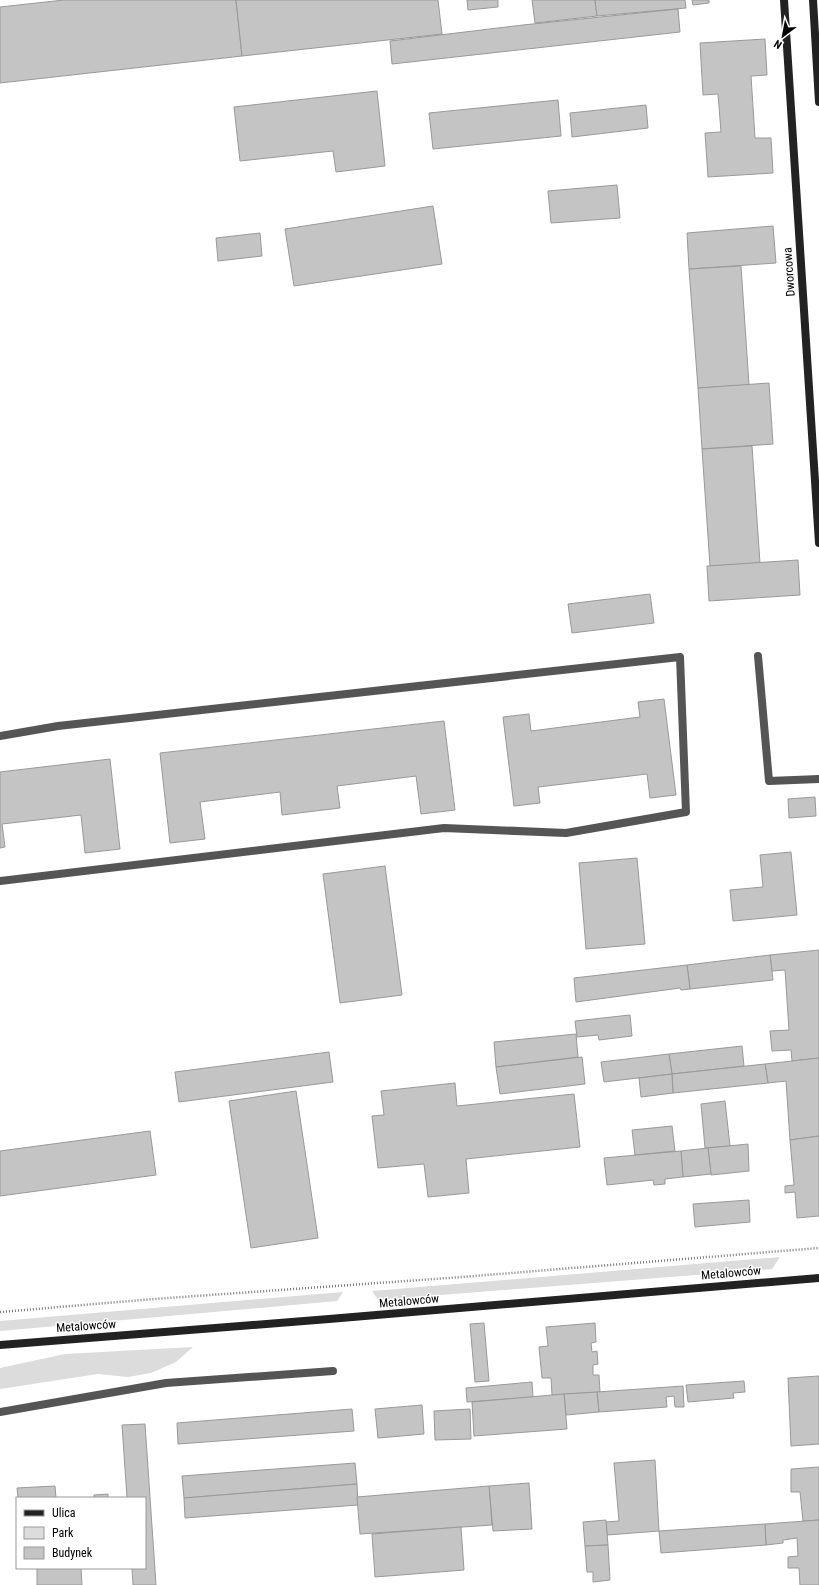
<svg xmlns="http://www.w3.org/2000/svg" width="819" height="1585" viewBox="0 0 819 1585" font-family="'Roboto Condensed',sans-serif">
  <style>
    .green { fill: #dcdcdc }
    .building { fill: #c4c4c4; stroke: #999 }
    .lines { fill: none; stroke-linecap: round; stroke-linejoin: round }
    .path { stroke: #777; stroke-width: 2.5; stroke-dasharray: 1 2; stroke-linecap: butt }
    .lane { stroke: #555; stroke-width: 8 }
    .secondary { stroke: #222; stroke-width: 8 }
    .labels { text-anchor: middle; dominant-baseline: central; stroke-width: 3; stroke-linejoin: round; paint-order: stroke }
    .street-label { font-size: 12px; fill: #000; stroke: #fff }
  </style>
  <rect width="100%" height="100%" fill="#fff"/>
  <g class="green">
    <polygon points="780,1257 772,1269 378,1300 372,1291"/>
    <polygon points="343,1292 337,1301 0,1331 0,1321"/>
    <polygon points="193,1347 176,1362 151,1373 128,1377 98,1374 0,1389 0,1368 65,1354"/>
  </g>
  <g class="building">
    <polygon points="64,0 236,0 242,56 0,83 0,7"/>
    <polygon points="236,0 438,0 442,34 242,56"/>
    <polygon points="467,0 498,0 498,7 468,10"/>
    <polygon points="532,0 595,0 597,16 535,23"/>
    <polygon points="595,0 685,0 686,8 597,16"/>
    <polygon points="692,0 709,0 709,3 693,5"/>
    <polygon points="678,9 680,32 392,64 390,41 523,25"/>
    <polygon points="765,39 767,75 751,76 755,138 771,138 773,173 708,177 705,133 721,132 718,94 703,95 700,43"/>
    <polygon points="377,91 385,166 336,172 333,151 240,161 234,107"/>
    <polygon points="558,100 561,136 433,149 429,113"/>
    <polygon points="646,105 648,128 572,137 570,113"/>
    <polygon points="617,185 620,218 551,223 548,191"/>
    <polygon points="433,206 442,264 294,286 285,229"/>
    <polygon points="773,226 776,263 689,269 687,233"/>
    <polygon points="260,233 262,256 218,261 216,238"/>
    <polygon points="741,266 749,385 698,388 689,269"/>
    <polygon points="769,383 773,444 702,449 698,388"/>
    <polygon points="752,446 760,563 710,566 702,449"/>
    <polygon points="798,560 800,595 709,601 707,566"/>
    <polygon points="650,594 654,623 572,633 568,604"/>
    <polygon points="664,699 676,795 650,798 647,774 538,787 540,803 514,806 503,717 529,714 531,731 640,717 638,702"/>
    <polygon points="444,721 455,810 421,814 416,776 337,786 340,808 282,815 280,792 200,802 205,839 170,843 160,753"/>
    <polygon points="110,759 120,849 85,853 81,815 2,824 5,847 0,848 0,772"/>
    <polygon points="815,797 816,816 789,818 788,799"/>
    <polygon points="791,852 797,915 733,921 730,890 763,887 760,855"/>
    <polygon points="637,858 645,944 586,949 579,863"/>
    <polygon points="385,866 402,995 340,1003 323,874"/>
    <polygon points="819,950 819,1058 792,1061 791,1050 772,1051 770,1031 789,1030 785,970 772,971 770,955"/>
    <polygon points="770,955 773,980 690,989 687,965"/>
    <polygon points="687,965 690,989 681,990 680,988 576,1002 574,978"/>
    <polygon points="630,1015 632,1036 599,1040 598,1035 577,1037 575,1021"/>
    <polygon points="576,1034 578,1057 496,1067 494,1042"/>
    <polygon points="742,1046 744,1066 672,1074 669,1054"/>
    <polygon points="329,1052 333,1082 179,1102 175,1072"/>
    <polygon points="669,1054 672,1074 604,1082 601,1062"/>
    <polygon points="582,1057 585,1084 500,1094 496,1067"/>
    <polygon points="819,1058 819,1136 790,1140 786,1081 768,1083 765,1064"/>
    <polygon points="765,1064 768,1083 673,1093 672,1074"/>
    <polygon points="672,1074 673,1093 641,1097 639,1078"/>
    <polygon points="455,1083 457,1106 574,1094 580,1147 466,1159 469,1193 428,1197 424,1164 378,1168 372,1116 384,1115 381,1091"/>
    <polygon points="296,1091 318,1238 251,1248 229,1101"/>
    <polygon points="725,1101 730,1146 705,1148 701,1104"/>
    <polygon points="672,1126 675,1151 635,1155 632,1130"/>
    <polygon points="150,1131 156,1175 0,1196 0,1151"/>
    <polygon points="819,1136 819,1216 797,1218 795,1192 785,1193 785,1186 794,1185 790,1140"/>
    <polygon points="748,1144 749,1171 711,1175 708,1148"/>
    <polygon points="708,1148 711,1174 683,1177 681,1151"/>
    <polygon points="681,1151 683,1177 665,1179 665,1184 654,1185 653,1180 607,1185 604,1158"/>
    <polygon points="749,1200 750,1222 695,1227 693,1204"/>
    <polygon points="484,1323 489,1381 475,1382 470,1324"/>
    <polygon points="595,1323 596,1342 591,1343 592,1352 597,1351 598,1364 593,1365 593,1375 599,1375 600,1392 552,1395 551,1378 542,1378 539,1347 548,1346 546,1327"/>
    <polygon points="819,1376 819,1444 791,1446 788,1378"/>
    <polygon points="744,1381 745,1392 733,1393 734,1398 688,1402 686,1385"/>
    <polygon points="532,1382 533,1397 467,1402 466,1388"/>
    <polygon points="683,1386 684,1407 675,1407 674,1396 666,1397 667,1407 599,1412 597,1392"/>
    <polygon points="597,1392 599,1412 566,1415 564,1394"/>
    <polygon points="564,1394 567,1429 474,1436 472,1402"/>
    <polygon points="422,1405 424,1434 378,1438 375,1409"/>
    <polygon points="352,1409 354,1431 178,1444 177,1423"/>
    <polygon points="470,1409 471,1439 435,1440 434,1411"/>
    <polygon points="145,1424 156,1585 133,1585 132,1568 145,1568 145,1498 127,1498 122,1425"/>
    <polygon points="655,1460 659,1531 607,1535 606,1522 619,1521 614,1463"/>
    <polygon points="355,1463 357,1484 184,1498 182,1476"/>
    <polygon points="819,1467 819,1520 803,1521 800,1492 791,1492 791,1469"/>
    <polygon points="529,1483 532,1529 493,1531 489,1486"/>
    <polygon points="357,1484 358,1505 185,1518 184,1498"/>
    <polygon points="55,1486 56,1498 18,1498 17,1488"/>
    <polygon points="489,1486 492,1525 360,1534 357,1497"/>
    <polygon points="108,1494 108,1498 94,1498 94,1495"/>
    <polygon points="606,1520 608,1545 585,1546 583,1522"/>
    <polygon points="819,1520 819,1585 800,1585 799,1568 788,1568 788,1557 798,1556 797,1538 783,1540 783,1543 766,1545 765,1524"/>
    <polygon points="765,1524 766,1545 661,1553 659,1531"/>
    <polygon points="461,1527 464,1570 375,1577 372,1534"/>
    <polygon points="608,1545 610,1580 593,1582 593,1572 587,1572 585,1546"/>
    <polygon points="37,1568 81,1568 82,1585 37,1585"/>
  </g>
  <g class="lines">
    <polyline class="path" points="0,1312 154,1299 462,1277 819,1248"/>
    <g class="lane">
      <polyline points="758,656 769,781 819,779"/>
      <polyline points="0,736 58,726 680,657 686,812 566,833 444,828 0,881"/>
      <polyline points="0,1412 166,1383 333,1371"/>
    </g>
    <g class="secondary">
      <polyline points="784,0 819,543"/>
      <polyline points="813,0 819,102"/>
      <polyline points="0,1345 329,1319 819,1278"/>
    </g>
  </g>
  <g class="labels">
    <g class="street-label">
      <text transform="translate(789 272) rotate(-94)">Dworcowa</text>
      <text transform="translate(731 1273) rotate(-5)">Metalowców</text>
      <text transform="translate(409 1301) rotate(-5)">Metalowców</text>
      <text transform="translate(86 1326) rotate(-4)">Metalowców</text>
    </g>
  </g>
  <rect x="16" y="1497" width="130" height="72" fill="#ffffff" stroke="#999999"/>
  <rect x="24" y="1510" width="20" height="6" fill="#222222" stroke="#999999"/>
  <text x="52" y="1517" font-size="12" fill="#000000">Ulica</text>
  <rect x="24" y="1527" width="20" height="12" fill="#dcdcdc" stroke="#999999"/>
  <text x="52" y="1537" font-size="12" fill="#000000">Park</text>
  <rect x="24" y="1547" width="20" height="12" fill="#c4c4c4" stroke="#999999"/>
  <text x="52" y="1557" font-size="12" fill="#000000">Budynek</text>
  <g transform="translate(783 36) rotate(212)" stroke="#ffffff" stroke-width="3" paint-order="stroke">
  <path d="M0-3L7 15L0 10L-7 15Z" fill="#000000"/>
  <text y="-6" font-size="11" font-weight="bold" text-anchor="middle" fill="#000000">N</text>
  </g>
</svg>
